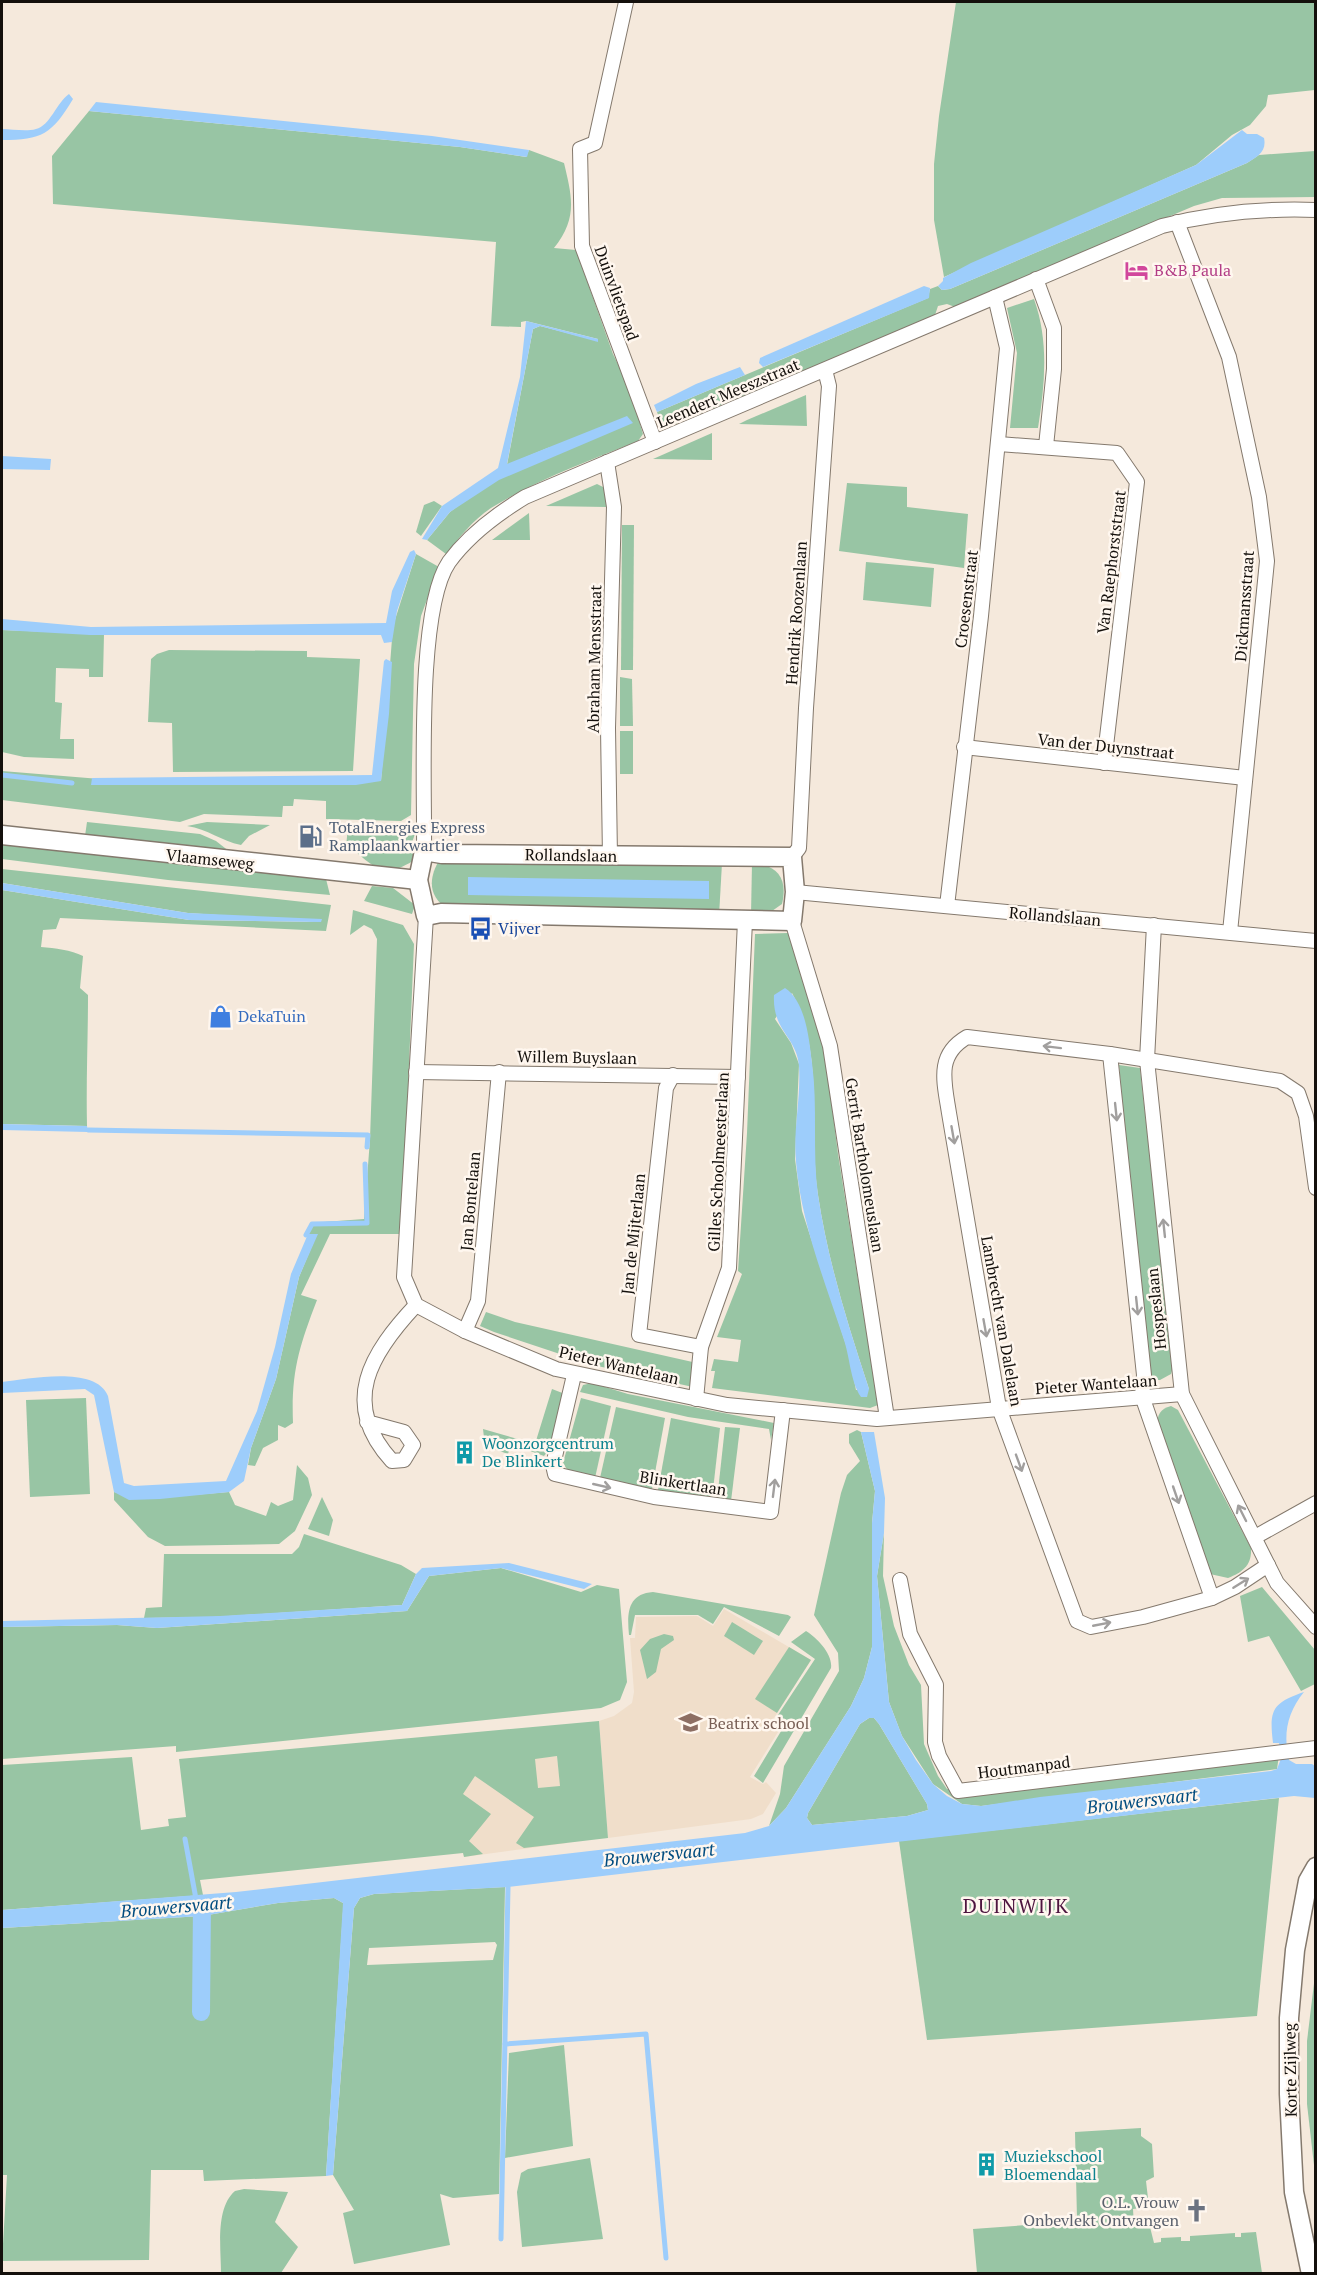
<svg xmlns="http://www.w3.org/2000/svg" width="1317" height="2275" viewBox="0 0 1317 2275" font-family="'PT Serif',serif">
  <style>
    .built { fill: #f0deca }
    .green { fill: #98c5a4; fill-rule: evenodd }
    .water { fill: #9dcdfb; fill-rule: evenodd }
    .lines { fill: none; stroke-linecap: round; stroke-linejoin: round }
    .stream { stroke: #9dcdfb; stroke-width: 5 }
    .canal { stroke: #9dcdfb; stroke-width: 18 }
    .street-casing { stroke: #84796d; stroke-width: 16 }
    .secondary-casing { stroke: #84796d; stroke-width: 21 }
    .street { stroke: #fff; stroke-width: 14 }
    .secondary { stroke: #fff; stroke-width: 18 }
    .oneway { stroke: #a19f9e }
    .labels { text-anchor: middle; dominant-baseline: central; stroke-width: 5; stroke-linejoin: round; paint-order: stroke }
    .hotel-label { font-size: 16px; fill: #b23c85; stroke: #fff7ef; text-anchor: start }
    .street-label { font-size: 16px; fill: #14100c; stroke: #fff7ef }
    .service-label { font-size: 16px; fill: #4e5e75; stroke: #fff7ef; text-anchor: start }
    .transit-label { font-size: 16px; fill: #164399; stroke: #fff7ef; text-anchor: start }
    .shop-label { font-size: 16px; fill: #366cbe; stroke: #fff7ef; text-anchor: start }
    .culture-label { font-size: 16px; fill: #0d838f; stroke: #fff7ef; text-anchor: start }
    .education-label { font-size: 16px; fill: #785e54; stroke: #fff7ef; text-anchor: start }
    .worship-label { font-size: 16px; fill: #5b616d; stroke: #fff7ef; text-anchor: end }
    .water-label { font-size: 18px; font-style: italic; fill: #014c7f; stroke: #fff7ef }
    .quarter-label { font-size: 20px; letter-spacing: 1.5px; fill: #4d153f; stroke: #fff7ef }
  </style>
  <rect width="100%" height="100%" fill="#f5e9dc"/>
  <g class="built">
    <polygon points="724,1609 811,1660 774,1718 783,1724 750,1777 763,1784 766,1782 776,1793 763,1814 751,1819 608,1838 599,1721 614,1716 632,1703 634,1692 630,1638 635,1638 636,1617 697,1616 713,1626"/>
    <polygon points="557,1756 567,1843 464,1857 456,1766"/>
  </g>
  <g class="green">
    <polygon points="956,2 1315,2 1315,90 1268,95 1266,106 1250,125 1232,135 1196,165 944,277 934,220 934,164 939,116"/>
    <path d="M89,111L460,147L526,157L529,150L564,163C572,197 578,218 554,248L576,250L613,354L629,387L643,434L638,441C589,461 536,480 491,508C473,520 459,538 446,554L427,540L450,512L475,493L550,447L507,465L533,329L540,326L598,341V339L526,321L521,322V327L491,326L496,242L53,204L52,156Z"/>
    <polygon points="1315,151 1315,197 1222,198 1194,206 955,307 947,304 938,306 935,315 794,375 793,373 777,379 777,382 670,426 661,423 657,412 928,298 930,289 938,286 942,290 950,289 1247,163 1259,155"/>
    <path d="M1034,299C1049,341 1045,384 1038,428H1010L1017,353L1007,308Z"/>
    <polygon points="806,395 807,426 739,424 747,420"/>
    <polygon points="712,433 712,460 653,459"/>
    <polygon points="847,483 907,487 907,507 968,514 964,568 839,551"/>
    <polygon points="597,484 605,488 606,507 546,506"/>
    <polygon points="434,501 442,506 421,536 416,532 424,505"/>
    <polygon points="529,513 530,540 492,540"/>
    <polygon points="622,525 634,525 633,670 621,670"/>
    <polygon points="416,554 439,567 421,616 414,664 411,815 401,821 326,819 326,801 294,799 293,806 283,806 282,817 204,814 180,822 2,800 2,771 149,783 381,781 393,626"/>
    <polygon points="866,562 934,568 931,607 863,600"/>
    <polygon points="2,630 104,634 103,677 89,677 89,669 56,668 55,702 62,703 60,739 74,739 74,759 24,757 2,752"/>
    <polygon points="169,650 307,651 307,657 360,659 353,771 173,772 172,723 148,722 151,659 157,654"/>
    <polygon points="620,677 632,679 633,726 620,726"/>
    <rect x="620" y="731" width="13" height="43"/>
    <polygon points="87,822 200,834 216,841 230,852 85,836"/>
    <path d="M207,822L270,825L249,836L241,845C221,841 208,829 187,826Z"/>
    <polygon points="348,827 409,828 415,834 411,845 346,847"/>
    <polygon points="2,844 326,879 330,895 168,880 2,859"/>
    <path d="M415,851L413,861C386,877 378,871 356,852Z"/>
    <path d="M440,859L722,863L719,916L448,909C428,897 428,878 440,859Z"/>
    <path d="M752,863C778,865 788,879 782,904L772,911L751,915Z"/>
    <path d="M2,869L331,905L326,931L60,918L56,929L43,930L41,947C55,948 71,950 83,956L80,988L88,995C88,1039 86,1082 87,1126L2,1124V890L189,920L321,922L188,913L2,883Z"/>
    <polygon points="372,886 393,888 415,905 412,914 364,901"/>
    <path d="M353,910L403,925L414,944L402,1234H330L301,1295L317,1300C299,1347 291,1372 293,1423L285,1428L278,1425V1440L263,1448L255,1466L248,1465L251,1448L276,1379L299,1277L317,1234H308L310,1223L364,1219L370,1139L377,939L372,929L364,925L350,935Z"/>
    <path d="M788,933L822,1028L838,1154L878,1405L870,1408L712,1388L715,1371H711L714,1359L738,1362L741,1340L717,1337L742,1274L738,1271L747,1133L755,934ZM792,993C825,1055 808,1127 818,1195C828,1262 848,1325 869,1389L856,1390L849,1354L802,1211L795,1159L799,1064L791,1043L775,1019Z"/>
    <polygon points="1119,1065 1140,1068 1173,1367 1171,1374 1160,1380 1152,1380 1147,1366"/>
    <polygon points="486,1312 515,1322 697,1363 693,1387 593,1365 494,1332 480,1326"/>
    <polygon points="592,1383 628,1394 774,1423 771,1440 769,1429 688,1417 580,1392 583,1385"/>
    <polygon points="552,1389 565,1394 552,1446 544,1456 511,1444 508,1454 485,1446 483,1429 535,1444"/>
    <polygon points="86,1398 90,1494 30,1497 26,1400"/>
    <polygon points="581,1398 611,1406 595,1478 568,1471 563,1463"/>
    <path d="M1171,1406L1178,1410L1251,1548C1252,1565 1243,1572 1228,1578L1210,1574L1157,1426C1157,1415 1160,1409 1171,1406Z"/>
    <polygon points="616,1407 665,1418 652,1489 600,1478"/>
    <polygon points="671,1418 720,1428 712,1499 658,1490"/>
    <polygon points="725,1427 740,1428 731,1501 717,1500"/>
    <polygon points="857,1430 861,1432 875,1491 872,1523 872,1647 864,1678 851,1706 786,1808 769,1826 780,1794 784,1766 839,1671 838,1653 814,1615 841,1493 847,1475 860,1461 849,1443 849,1434"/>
    <polygon points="297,1465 308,1478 312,1495 295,1531 279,1544 165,1546 148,1537 114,1500 114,1492 144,1499 229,1492 235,1505 266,1516 271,1502 278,1506 293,1500"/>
    <polygon points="322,1497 333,1520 329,1536 308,1529"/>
    <polygon points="884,1533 883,1576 894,1626 909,1665 921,1685 924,1744 938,1776 947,1789 1267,1755 1279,1755 1277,1769 981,1806 962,1804 933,1784 902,1736 889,1702 877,1576"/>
    <polygon points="304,1534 401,1565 416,1574 402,1605 213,1617 144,1618 146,1608 162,1607 164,1554 292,1554 299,1547"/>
    <polygon points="501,1568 581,1592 597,1585 619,1589 627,1682 620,1700 601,1708 176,1752 176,1746 2,1759 2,1627 117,1625 157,1628 407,1611 429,1576"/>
    <polygon points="1262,1587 1315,1650 1315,1684 1301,1691 1269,1636 1248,1642 1240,1596"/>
    <path d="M653,1592L788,1615L791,1617L779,1636L724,1607L713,1624L698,1615H635L631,1635H629C627,1614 627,1594 653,1592Z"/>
    <polygon points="732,1622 763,1641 754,1655 724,1636"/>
    <path d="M806,1631C817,1638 833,1654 831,1668L763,1783L754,1776L786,1723L776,1718L815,1659L791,1642Z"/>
    <polygon points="664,1634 673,1636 674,1640 661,1649 656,1672 647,1679 640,1650 650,1639"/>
    <polygon points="789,1647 811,1660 777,1713 755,1699"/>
    <polygon points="869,1718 874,1718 879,1724 927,1804 928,1810 907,1816 812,1825 807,1818 808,1813 860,1724"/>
    <path d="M599,1721L608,1838L524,1848L516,1843L534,1817L475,1776L463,1794L491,1814L469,1841L483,1854L464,1857L463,1853L200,1880L203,1895L2,1910V1765L132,1757L141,1830L169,1826L168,1819L186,1817L179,1759ZM557,1756L560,1786L538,1788L535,1759Z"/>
    <polygon points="1279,1798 1257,2016 927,2040 899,1841"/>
    <path d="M505,1887L499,2194L453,2198L440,2194L450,2245L354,2264L343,2213L354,2210L333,2175L354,1908L360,1898L374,1894ZM495,1942L497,1945L493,1960L367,1965L369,1948Z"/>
    <polygon points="334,1898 343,1903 343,1911 326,2176 204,2181 203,2170 151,2170 149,2260 2,2261 7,2175 2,2175 2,1928 202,1916 278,1903"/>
    <polygon points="1315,1975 1316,2174 1315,2174 1307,2104 1307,2041"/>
    <polygon points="564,2045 573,2146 505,2158 509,2053"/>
    <polygon points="1141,2128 1141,2136 1152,2144 1154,2177 1146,2181 1149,2207 1133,2209 1134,2227 1150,2227 1154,2243 1161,2242 1161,2238 1181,2237 1181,2241 1190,2241 1190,2236 1235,2233 1235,2237 1241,2237 1241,2233 1256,2232 1262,2273 977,2273 973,2229 1069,2222 1077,2219 1075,2132"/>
    <polygon points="590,2158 603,2239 522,2247 517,2192 521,2173 528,2169"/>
    <path d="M244,2189L288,2192L275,2222L298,2247L281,2273H221C221,2249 215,2208 235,2191Z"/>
  </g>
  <g class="water">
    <path d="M69,94L73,99C52,134 42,140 2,140V129C12,129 26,132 36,129C50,126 57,102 69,94Z"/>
    <polygon points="96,102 432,136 529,150 527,157 460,147 89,111"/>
    <path d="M1242,130L1247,134H1257L1264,138C1267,152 1257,157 1247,163L950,289L942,290L938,286L943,281V278L971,263L1196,165Z"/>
    <polygon points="924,286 930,288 929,298 763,367 759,363 760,358"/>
    <polygon points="526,321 598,339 598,342 540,326 533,329 507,464 627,416 633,423 499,480 450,512 427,540 422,539 442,506 498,468 520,377"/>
    <polygon points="740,367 745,375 657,412 654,405 696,384"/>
    <polygon points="2,456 51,459 50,470 2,469"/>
    <polygon points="414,550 416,554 397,611 392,642 384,643 381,635 90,635 2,630 2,619 91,627 386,623 392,591 410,552"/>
    <polygon points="386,659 392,662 389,714 381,781 356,785 91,785 92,778 372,775 384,661"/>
    <polygon points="468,877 709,881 709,899 468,895"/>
    <polygon points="2,883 188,913 322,919 321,922 189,920 2,890"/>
    <path d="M785,988C806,1002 809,1039 812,1063C818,1107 812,1151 818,1195C828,1262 848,1325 869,1389L867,1397H861C850,1381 850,1356 843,1337C824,1279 801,1223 796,1162C793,1130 801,1098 799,1066C797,1037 772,1031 774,995Z"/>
    <polygon points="2,1124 87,1126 88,1132 2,1130"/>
    <path d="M308,1234H318L299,1277L276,1379L251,1448L244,1481L229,1492L160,1499L129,1500L114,1492L94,1395L85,1389L2,1393V1382C28,1379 96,1365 108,1396L124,1483L134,1486L226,1481L257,1411L275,1347L291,1274Z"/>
    <path d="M861,1432H874L885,1498L884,1533L877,1576L889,1702L902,1736L916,1760L933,1784L947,1796L962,1804L981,1806L1040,1797L1271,1771L1277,1769L1282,1756L1279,1743H1273C1269,1710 1272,1703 1304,1692C1287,1713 1283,1734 1289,1760L1296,1764H1312L1315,1766V1798L1294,1796L508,1887L374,1894L360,1898L354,1908L333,2175L326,2176L343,1903L334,1898L278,1903L202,1916L2,1928V1910L236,1892L745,1833L769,1826L786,1808L851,1706L864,1678L872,1647V1523L875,1491ZM869,1718H874L879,1724L927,1804L928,1810L907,1816L812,1825L807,1818L808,1813L860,1724Z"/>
    <polygon points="509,1563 592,1584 584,1589 501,1568 429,1576 407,1611 157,1628 117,1625 2,1627 2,1621 220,1616 402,1605 416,1574 422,1568"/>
  </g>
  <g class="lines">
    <g class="stream">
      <polyline points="2,775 72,783"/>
      <polyline points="88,1130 368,1135 367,1147"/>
      <polyline points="306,1235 312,1224 367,1223 365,1164"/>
      <polyline points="185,1839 196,1899"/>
      <polyline points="505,2044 646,2034 666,2258"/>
      <polyline points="501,2239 508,1887"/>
    </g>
    <polyline class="canal" points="201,2012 202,1905"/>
    <defs>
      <g id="street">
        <polyline points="626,2 595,143 580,149 582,246 655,442"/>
        <polyline points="1177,222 1229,357 1259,497 1267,561 1230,932"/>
        <polyline points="1036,279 1054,328 1054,369 1046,446"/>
        <polyline points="999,444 1117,453 1137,482 1104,763"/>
        <polyline points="607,462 614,507 608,728 610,857"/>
        <polyline points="964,747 1245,778"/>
        <path d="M424,851C425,788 416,610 449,562C468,536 497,514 525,497L1162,226C1213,213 1263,208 1316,210"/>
        <polyline points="792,857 799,848 806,708 829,386 825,370"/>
        <polyline points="795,892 1316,941"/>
        <polyline points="947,906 981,616 1007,348 995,297"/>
        <polyline points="426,916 404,1277 416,1305 465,1331 556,1369 727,1405 877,1419 1182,1394"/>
        <polyline points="792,921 830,1046 887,1418"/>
        <polyline points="1154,925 1147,1060 1182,1394 1277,1583 1316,1627"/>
        <polyline points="1110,1054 1144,1375 1142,1396 1212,1598"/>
        <polyline points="416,1072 738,1077"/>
        <polyline points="673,1075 666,1088 639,1335 701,1347"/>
        <polyline points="465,1331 478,1301 499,1072"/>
        <polyline points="574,1375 553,1465 555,1474 654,1497 771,1512 783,1410"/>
        <polyline points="696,1399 701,1347 729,1268 745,921"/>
        <path d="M367,1422L404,1432L413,1445L404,1460L392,1461C339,1403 371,1353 416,1305"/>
        <polyline points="1255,1537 1316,1503"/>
        <path d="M1268,1565L1235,1587L1212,1598L1143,1617L1091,1627L1077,1621L999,1408L949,1113C944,1081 936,1055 967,1037L1110,1054L1280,1081L1298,1093L1306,1116L1316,1188"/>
        <polyline points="900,1580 910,1634 936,1685 935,1742 939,1756 958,1791 1316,1748"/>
      </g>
      <g id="secondary">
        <polyline points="2,835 418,880"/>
        <polygon points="424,851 442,854 792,857 795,892 792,921 441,913 426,916 418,880"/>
        <polyline points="1311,2274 1294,2192 1289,2094 1289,2018 1295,1950 1308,1881 1316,1867"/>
      </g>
    </defs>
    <use href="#street" class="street-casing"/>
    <use href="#secondary" class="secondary-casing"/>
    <use href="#street" class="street"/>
    <use href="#secondary" class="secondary"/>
  </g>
  <defs><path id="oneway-shaft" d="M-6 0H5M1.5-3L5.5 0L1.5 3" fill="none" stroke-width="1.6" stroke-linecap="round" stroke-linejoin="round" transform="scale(1.5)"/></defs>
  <g class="oneway">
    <use href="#oneway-shaft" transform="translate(1052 1047) rotate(-173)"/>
    <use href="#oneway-shaft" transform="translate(1116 1112) rotate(84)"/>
    <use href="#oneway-shaft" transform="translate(953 1135) rotate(80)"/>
    <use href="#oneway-shaft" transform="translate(1164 1228) rotate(-96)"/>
    <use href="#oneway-shaft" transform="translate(1137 1306) rotate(84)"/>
    <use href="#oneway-shaft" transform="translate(985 1328) rotate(80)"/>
    <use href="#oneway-shaft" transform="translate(1019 1463) rotate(70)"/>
    <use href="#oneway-shaft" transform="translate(602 1486) rotate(13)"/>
    <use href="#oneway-shaft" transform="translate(774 1488) rotate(-83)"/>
    <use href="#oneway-shaft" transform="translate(1176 1495) rotate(71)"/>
    <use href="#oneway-shaft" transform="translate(1242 1513) rotate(-117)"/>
    <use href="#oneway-shaft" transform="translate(1241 1583) rotate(-32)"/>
    <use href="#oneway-shaft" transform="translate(1102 1624) rotate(-11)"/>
  </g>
  <defs>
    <symbol id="hotel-bare" viewBox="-9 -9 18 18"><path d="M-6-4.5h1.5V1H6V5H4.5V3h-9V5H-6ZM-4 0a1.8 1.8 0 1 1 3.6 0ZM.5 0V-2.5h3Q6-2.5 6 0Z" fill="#d1479c" stroke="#fff7ef" stroke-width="2.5" paint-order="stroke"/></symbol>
    <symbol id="fuel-bare" viewBox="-9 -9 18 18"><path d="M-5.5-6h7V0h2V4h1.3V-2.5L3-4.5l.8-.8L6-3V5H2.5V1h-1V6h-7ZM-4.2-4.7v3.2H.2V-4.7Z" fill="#5c6f8a" stroke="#fff7ef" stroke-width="2.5" paint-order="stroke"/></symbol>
    <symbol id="bus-bare" viewBox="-9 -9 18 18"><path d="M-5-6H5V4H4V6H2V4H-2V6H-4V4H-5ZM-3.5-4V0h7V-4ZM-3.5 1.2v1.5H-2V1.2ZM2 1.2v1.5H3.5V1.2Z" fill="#1a4fb4" stroke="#fff7ef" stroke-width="2.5" paint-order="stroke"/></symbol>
    <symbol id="shop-bare" viewBox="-9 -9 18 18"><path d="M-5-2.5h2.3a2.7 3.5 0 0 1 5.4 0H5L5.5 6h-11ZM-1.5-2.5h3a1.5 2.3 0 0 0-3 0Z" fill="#3f7fe0" stroke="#fff7ef" stroke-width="2.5" paint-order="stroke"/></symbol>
    <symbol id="building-bare" viewBox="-9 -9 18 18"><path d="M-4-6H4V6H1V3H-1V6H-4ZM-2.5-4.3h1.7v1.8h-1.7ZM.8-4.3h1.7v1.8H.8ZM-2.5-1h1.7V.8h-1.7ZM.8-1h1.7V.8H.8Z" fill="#0f9aa8" stroke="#fff7ef" stroke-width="2.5" paint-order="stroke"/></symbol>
    <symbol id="school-bare" viewBox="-9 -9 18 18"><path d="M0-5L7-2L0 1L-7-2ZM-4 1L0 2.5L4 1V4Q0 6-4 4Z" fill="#8d6e63" stroke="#fff7ef" stroke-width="2.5" paint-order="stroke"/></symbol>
    <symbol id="church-bare" viewBox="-9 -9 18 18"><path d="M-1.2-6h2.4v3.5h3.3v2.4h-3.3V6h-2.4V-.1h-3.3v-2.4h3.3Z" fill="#6b7280" stroke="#fff7ef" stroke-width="2.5" paint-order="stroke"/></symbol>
  </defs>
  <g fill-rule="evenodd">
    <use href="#hotel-bare" x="1120" y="254" width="33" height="33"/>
    <use href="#fuel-bare" x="294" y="820" width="33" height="33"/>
    <use href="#bus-bare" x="464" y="912" width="33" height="33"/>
    <use href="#shop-bare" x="204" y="1000" width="33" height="33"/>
    <use href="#building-bare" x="448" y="1436" width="33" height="33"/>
    <use href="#school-bare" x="674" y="1706" width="33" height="33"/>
    <use href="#building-bare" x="970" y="2148" width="33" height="33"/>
    <use href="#church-bare" x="1180" y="2194" width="33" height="33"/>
  </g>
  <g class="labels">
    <g class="hotel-label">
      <text x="1154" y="270">B&amp;B Paula</text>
    </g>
    <g class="street-label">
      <text transform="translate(617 293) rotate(70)">Duinvlietspad</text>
      <text transform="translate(728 393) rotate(-23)">Leendert Meeszstraat</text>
      <text transform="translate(1111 562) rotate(-83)">Van Raephorststraat</text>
      <text transform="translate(966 599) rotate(-83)">Croesenstraat</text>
      <text transform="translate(1244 606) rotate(-86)">Dickmansstraat</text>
      <text transform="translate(796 613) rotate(-86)">Hendrik Roozenlaan</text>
      <text transform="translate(594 659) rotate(-89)">Abraham Mensstraat</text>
      <text transform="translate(1106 746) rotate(6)">Van der Duynstraat</text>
      <text transform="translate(571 855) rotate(1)">Rollandslaan</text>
      <text transform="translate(210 859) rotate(6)">Vlaamseweg</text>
      <text transform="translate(1055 916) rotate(5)">Rollandslaan</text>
      <text transform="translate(577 1057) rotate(1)">Willem Buyslaan</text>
      <text transform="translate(718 1162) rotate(-87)">Gilles Schoolmeesterlaan</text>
      <text transform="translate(865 1165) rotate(81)">Gerrit Bartholomeuslaan</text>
      <text transform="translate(470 1201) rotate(-85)">Jan Bontelaan</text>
      <text transform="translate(633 1234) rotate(-84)">Jan de Mijterlaan</text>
      <text transform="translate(1156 1309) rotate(-96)">Hospeslaan</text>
      <text transform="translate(1002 1321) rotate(80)">Lambrecht van Dalelaan</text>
      <text transform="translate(619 1365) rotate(13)">Pieter Wantelaan</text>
      <text transform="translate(1096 1384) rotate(-4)">Pieter Wantelaan</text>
      <text transform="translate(683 1483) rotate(9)">Blinkertlaan</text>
      <text transform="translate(1024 1767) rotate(-7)">Houtmanpad</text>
      <text transform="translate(1290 2070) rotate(-91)">Korte Zijlweg</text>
    </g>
    <g class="service-label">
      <text x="329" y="827">TotalEnergies Express<tspan x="329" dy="18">Ramplaankwartier</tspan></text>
    </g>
    <g class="transit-label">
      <text x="498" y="928">Vijver</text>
    </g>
    <g class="shop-label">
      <text x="238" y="1016">DekaTuin</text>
    </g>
    <g class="culture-label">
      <text x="482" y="1443">Woonzorgcentrum<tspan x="482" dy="18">De Blinkert</tspan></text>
      <text x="1004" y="2156">Muziekschool<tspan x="1004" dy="18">Bloemendaal</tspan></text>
    </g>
    <g class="education-label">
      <text x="708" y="1723">Beatrix school</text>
    </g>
    <g class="worship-label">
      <text x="1179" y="2202">O.L. Vrouw<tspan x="1179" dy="18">Onbevlekt Ontvangen</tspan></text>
    </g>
    <g class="water-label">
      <text transform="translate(1142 1800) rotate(-7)">Brouwersvaart</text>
      <text transform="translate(659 1854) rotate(-6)">Brouwersvaart</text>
      <text transform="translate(176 1906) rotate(-5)">Brouwersvaart</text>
    </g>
    <g class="quarter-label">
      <text x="1016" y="1905">DUINWIJK</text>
    </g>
  </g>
  <rect width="1317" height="2275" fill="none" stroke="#14100c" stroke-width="6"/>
</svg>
